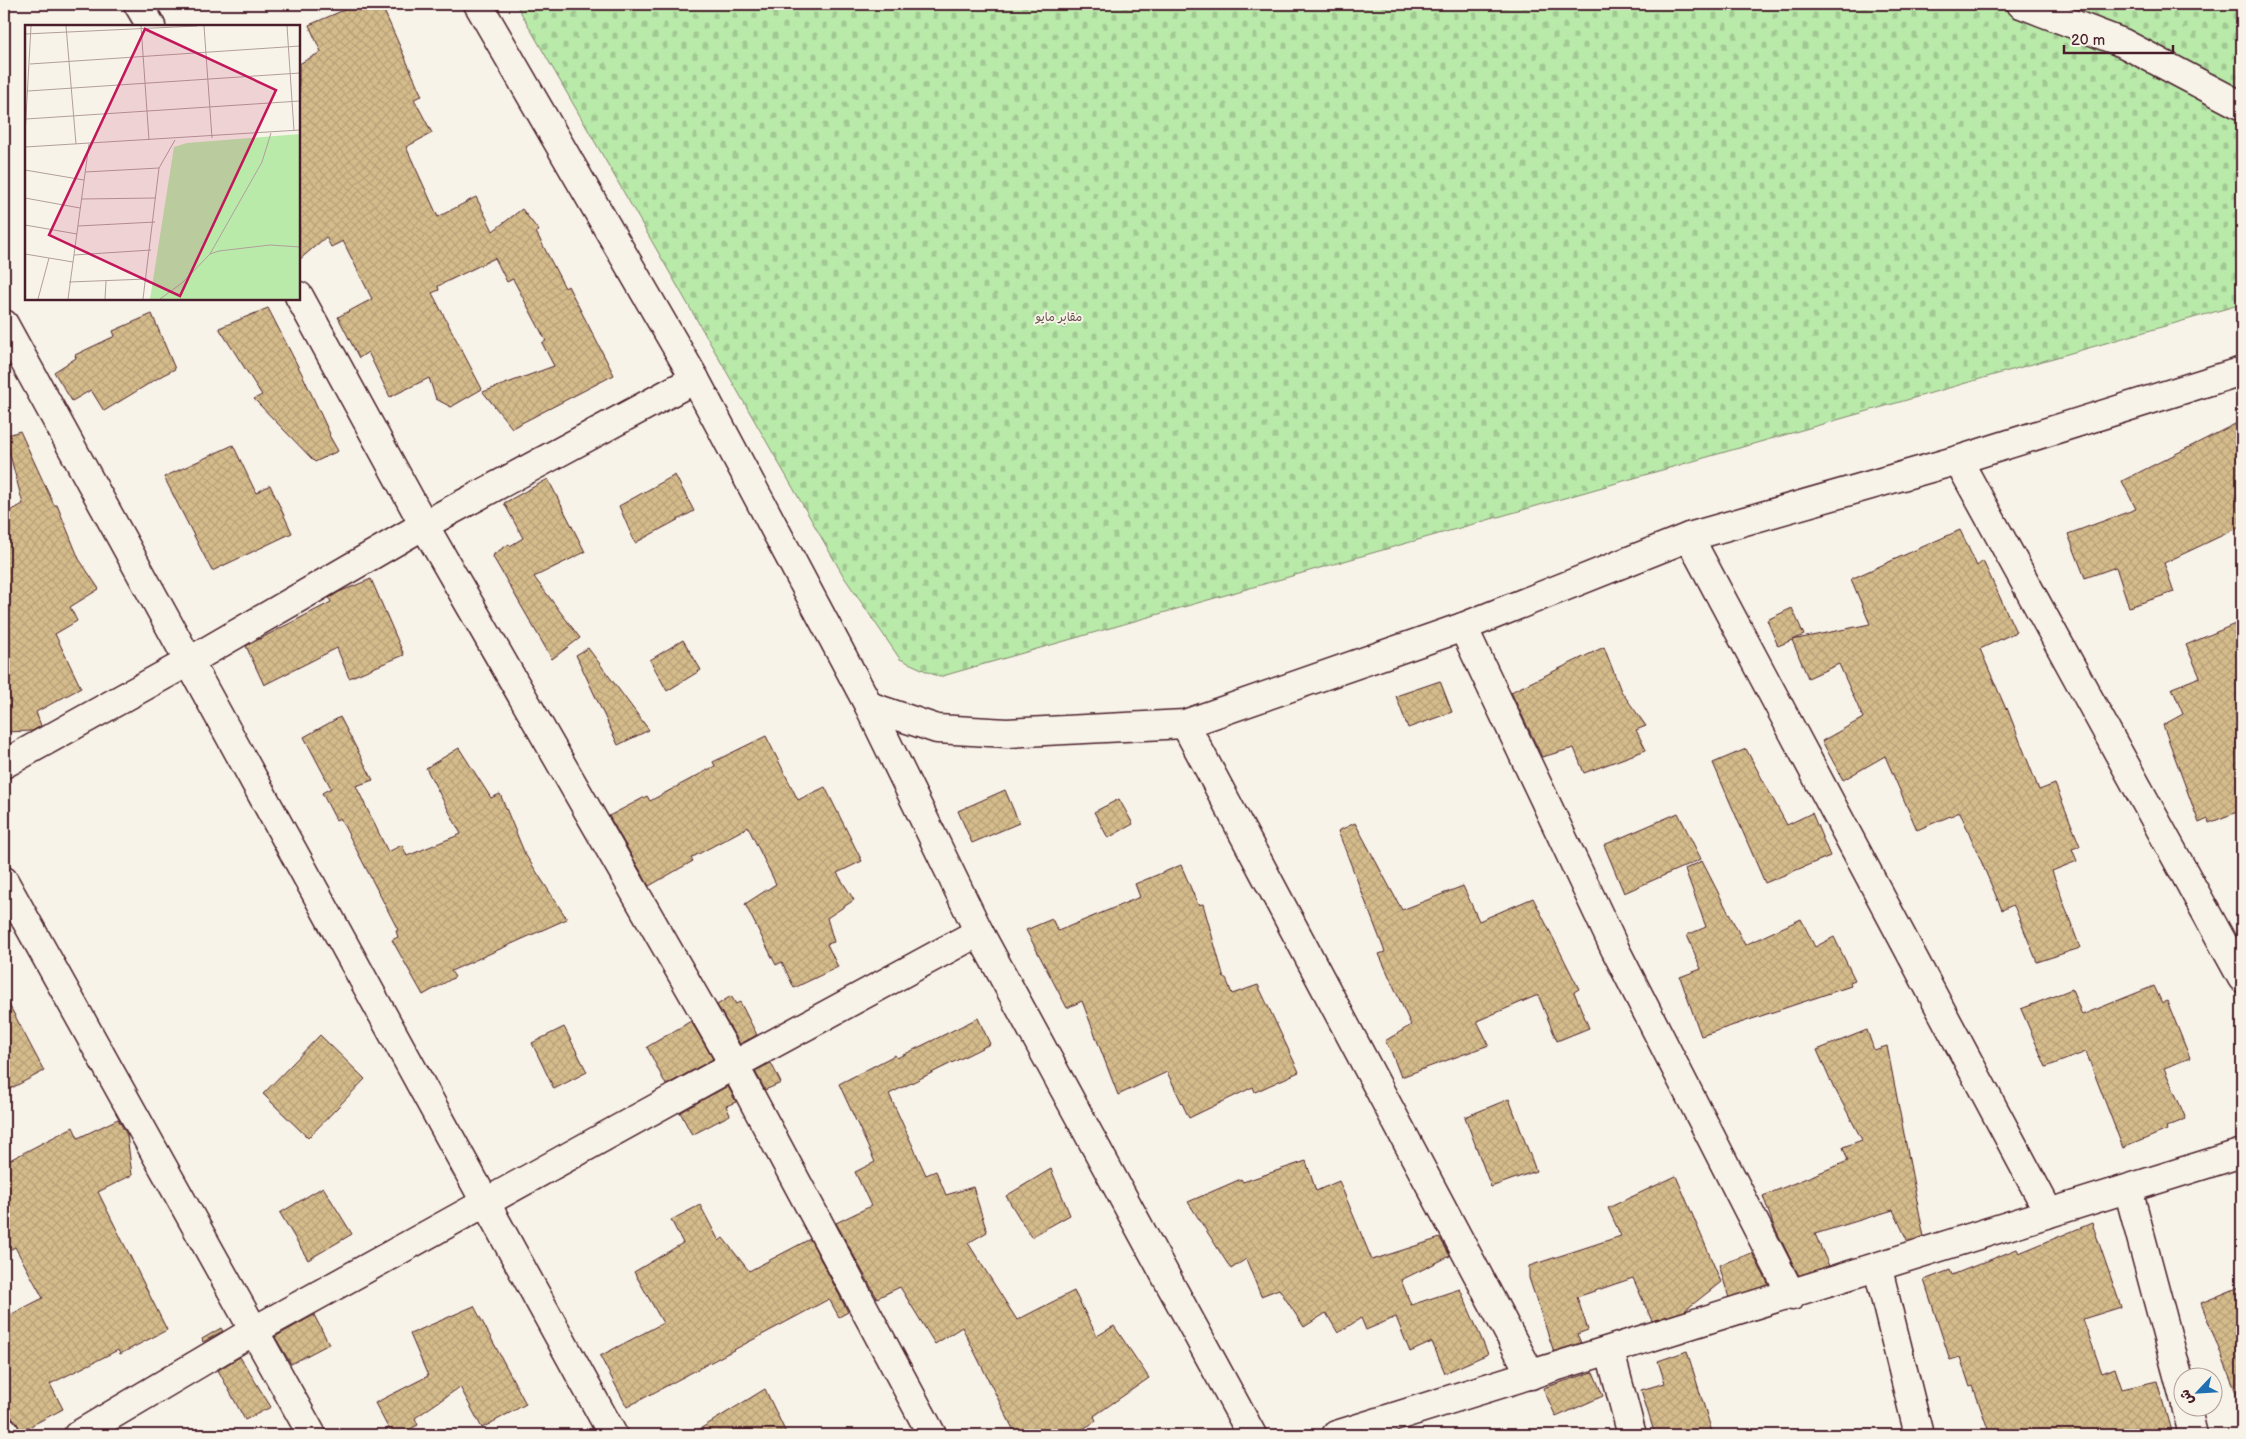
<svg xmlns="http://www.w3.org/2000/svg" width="2246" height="1439" viewBox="0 0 2246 1439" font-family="'Balsamiq Sans','Playpen Sans Arabic',sans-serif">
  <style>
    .cemetery { fill: url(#cemetery-stones); stroke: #82846a }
    .building { fill: url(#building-cross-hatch); stroke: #4a1f2b }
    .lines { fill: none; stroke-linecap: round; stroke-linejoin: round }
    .minor-casing { stroke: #4a1f2b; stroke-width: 31 }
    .minor { stroke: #f7f3e8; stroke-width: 28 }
    .labels { text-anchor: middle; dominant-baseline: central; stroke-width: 4; stroke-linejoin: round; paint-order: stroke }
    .park-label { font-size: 12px; fill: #66524b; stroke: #f7f3e8 }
    .inset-road { fill: none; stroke: #b29e9c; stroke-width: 1 }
    .view { fill: #c2185b; fill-opacity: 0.15; stroke: #c2185b; stroke-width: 2.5 }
    .inset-edge { fill: none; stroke: #4a1f2b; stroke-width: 2.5 }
  </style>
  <defs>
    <pattern id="cemetery-stones" width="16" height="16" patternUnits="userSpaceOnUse" patternTransform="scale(1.25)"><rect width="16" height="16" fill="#b9eaaa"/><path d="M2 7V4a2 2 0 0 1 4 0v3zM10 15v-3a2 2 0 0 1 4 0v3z" fill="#a1c892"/></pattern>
    <pattern id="building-cross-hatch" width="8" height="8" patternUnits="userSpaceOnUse" patternTransform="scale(1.25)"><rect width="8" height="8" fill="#d5bc8c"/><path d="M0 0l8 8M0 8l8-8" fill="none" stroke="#b8a179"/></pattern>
  </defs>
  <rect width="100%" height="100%" fill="#f7f3e8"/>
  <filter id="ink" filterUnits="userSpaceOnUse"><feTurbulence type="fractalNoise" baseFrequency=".02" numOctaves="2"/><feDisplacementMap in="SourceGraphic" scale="10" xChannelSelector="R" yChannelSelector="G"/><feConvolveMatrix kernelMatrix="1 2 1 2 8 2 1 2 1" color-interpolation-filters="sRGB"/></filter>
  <g filter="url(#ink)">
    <polygon class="cemetery" points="516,4 2242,4 2242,304 939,677 900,659 844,577"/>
    <g class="building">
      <polygon points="358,4 381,4 422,96 414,99 432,133 406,147 438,217 476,197 493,231 522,209 539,231 536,232 565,288 568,286 614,375 512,428 483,392 554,366 542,343 546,341 513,279 507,282 495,258 438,286 439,290 432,293 482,389 451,407 436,399 429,378 390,397 368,352 359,358 338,317 372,299 343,241 331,247 326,237 299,260 299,64 321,52 309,25"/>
      <polygon points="268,308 302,374 330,434 329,435 338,451 315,462 254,399 262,395 219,328"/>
      <polygon points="152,314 175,369 163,375 104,411 91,390 72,401 54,372 76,358 75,355 115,336 113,331"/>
      <polygon points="2235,424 2242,439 2242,526 2164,563 2174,592 2129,607 2116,567 2085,578 2068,534 2136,509 2122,481"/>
      <polygon points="20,431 54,505 57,505 79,559 99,589 70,607 77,621 55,634 81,688 36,712 41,726 32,731 4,732 4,514 23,504 5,436"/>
      <polygon points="233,445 256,493 270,485 292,533 212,571 164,477"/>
      <polygon points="675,475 694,511 635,543 619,506"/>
      <polygon points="548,479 585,552 534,577 580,638 552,659 493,557 494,554 509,544 510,546 523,538 504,503"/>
      <polygon points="1960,530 1977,566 1983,561 2016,632 1980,649 2006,709 2007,708 2039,790 2055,784 2080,846 2072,849 2077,861 2052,871 2080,948 2037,962 2015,908 2013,905 2002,910 1960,812 1917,830 1885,756 1843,780 1822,741 1863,718 1839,664 1808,678 1792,640 1870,624 1851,579"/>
      <polygon points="371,579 404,655 349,678 337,648 264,685 246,646 331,602 329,598 339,592"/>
      <polygon points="1792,608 1804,635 1778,646 1767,620"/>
      <polygon points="2242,621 2242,810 2209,823 2208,819 2199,823 2163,725 2183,714 2172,688 2200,677 2186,645"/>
      <polygon points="683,640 701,670 667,691 650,660"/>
      <polygon points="1604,647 1621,691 1646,726 1636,730 1646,750 1584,773 1574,748 1542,757 1511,692"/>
      <polygon points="588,648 649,730 618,745 576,655"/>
      <polygon points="1440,681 1452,712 1408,728 1396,696"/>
      <polygon points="340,717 373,780 356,786 388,852 402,845 407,856 461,834 426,768 459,748 491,798 500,794 525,854 567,919 451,971 455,977 423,995 392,940 398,937 396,931 398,930 340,818 336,820 322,793 331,788 304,737"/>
      <polygon points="766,736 798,800 825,787 862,861 837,873 854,900 827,918 834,942 827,944 838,967 794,988 782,962 776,965 745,904 776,884 748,827 691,858 693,861 649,886 609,816 647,796 650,801 715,766 713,762"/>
      <polygon points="1746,749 1787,825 1812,813 1830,856 1765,883 1713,763"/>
      <polygon points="1005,790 1019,823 972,843 958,811"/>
      <polygon points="1119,799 1133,824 1108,838 1094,812"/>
      <polygon points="1678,813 1701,859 1624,893 1604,845"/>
      <polygon points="1355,823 1402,910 1463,886 1479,921 1533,898 1579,989 1574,992 1589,1028 1557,1041 1538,995 1477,1021 1489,1045 1401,1077 1391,1051 1385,1041 1411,1025 1379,954 1385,952 1338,831"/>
      <polygon points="1702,861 1745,945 1801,919 1815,947 1834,937 1855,980 1850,982 1851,986 1701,1036 1680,977 1701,969 1687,935 1706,927 1685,869"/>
      <polygon points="1181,865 1198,905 1203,904 1224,978 1226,978 1232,994 1258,985 1299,1072 1255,1092 1253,1087 1189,1118 1167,1072 1118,1095 1082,1001 1067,1008 1026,930 1052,919 1058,931 1140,897 1135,884"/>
      <polygon points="2154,986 2162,1003 2167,1001 2190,1058 2164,1068 2186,1119 2166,1127 2167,1130 2123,1148 2086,1052 2046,1067 2021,1009 2072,989 2082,1015"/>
      <polygon points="4,995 44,1071 4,1092"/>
      <polygon points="731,996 736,1004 740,1002 757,1035 740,1044 717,1005"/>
      <polygon points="978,1018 990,1044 889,1094 926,1175 936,1171 946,1195 973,1187 987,1232 968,1243 1017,1320 1074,1291 1097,1336 1114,1326 1149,1378 1094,1416 1096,1421 1073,1435 1016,1435 962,1327 935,1344 900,1287 877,1298 836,1223 871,1206 855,1172 875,1162 839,1084 895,1055 897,1058"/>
      <polygon points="691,1021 713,1059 666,1085 647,1047"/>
      <polygon points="564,1027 587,1072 554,1089 532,1043"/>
      <polygon points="1867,1030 1874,1050 1887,1046 1924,1237 1908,1242 1893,1210 1815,1234 1829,1266 1799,1276 1773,1224 1763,1196 1848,1161 1843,1147 1862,1140 1835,1089 1834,1089 1817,1050"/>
      <polygon points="320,1035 365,1079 308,1138 263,1094"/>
      <polygon points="771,1063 781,1083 765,1090 755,1071"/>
      <polygon points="728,1086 736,1102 726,1106 730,1115 692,1135 680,1112"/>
      <polygon points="1509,1099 1536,1171 1491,1187 1465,1117"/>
      <polygon points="118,1119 127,1135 132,1175 98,1192 167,1330 120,1354 118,1350 50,1384 63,1409 21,1431 13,1418 4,1416 4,1318 43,1298 15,1247 4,1253 4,1163 73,1127 78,1138"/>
      <polygon points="1306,1161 1316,1191 1339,1181 1372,1260 1440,1238 1450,1256 1401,1280 1411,1305 1460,1289 1488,1354 1445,1373 1432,1342 1410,1352 1396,1317 1366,1330 1361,1318 1338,1333 1326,1313 1304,1327 1279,1289 1261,1296 1246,1259 1231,1269 1188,1202 1241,1179 1243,1182"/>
      <polygon points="1051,1169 1070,1215 1031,1237 1006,1196"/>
      <polygon points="1676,1176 1721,1282 1683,1312 1652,1321 1633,1278 1577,1297 1588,1330 1577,1334 1581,1343 1554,1352 1529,1278 1529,1266 1621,1236 1608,1208"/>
      <polygon points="323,1187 352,1234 308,1260 280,1213"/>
      <polygon points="700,1205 719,1241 723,1238 749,1271 810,1239 848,1312 839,1317 829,1299 627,1407 600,1356 663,1323 634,1272 683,1243 671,1220"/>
      <polygon points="2092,1223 2121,1307 2083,1319 2102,1373 2115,1368 2122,1389 2157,1381 2172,1435 1990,1435 1973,1386 1970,1387 1960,1357 1950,1360 1924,1280 1950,1270 1952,1275 2017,1249 2019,1253"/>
      <polygon points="1752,1253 1769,1285 1729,1298 1719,1265"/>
      <polygon points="2242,1286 2242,1403 2240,1403 2201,1303"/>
      <polygon points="474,1306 526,1404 482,1428 460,1387 415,1418 418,1425 399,1435 392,1435 375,1403 428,1376 410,1334"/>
      <polygon points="314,1315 329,1344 291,1364 275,1337"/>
      <polygon points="221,1328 223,1331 203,1342 202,1339"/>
      <polygon points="1687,1351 1713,1435 1655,1435 1641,1390 1665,1383 1658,1361"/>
      <polygon points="240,1357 271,1407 245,1420 218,1370"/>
      <polygon points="1593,1372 1603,1396 1556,1417 1543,1388"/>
      <polygon points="765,1389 787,1435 690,1435"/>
    </g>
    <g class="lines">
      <defs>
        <g id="minor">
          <polyline points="138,4 151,26"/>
          <polyline points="478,4 695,379 869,706 979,932 1252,1435"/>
          <polyline points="2021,4 2123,43 2242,106"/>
          <polyline points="299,296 424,525 734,1065 932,1435"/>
          <polyline points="4,324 613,1435"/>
          <polyline points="1958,460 2242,978"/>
          <polyline points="1689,537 2049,1213"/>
          <polyline points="1463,627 1615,949 1792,1296"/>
          <polyline points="869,706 937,729 1007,733 1185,724 1463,627 1689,537 1958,460 2242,371"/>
          <polyline points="1185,724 1531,1375"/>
          <polyline points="4,764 188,662 424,525 695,379"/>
          <polyline points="4,881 312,1435"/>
          <polyline points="2128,1189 2184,1398"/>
          <polyline points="1878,1269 1919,1435"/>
          <polyline points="1610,1352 1632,1435"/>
          <polyline points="2186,1406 2193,1435"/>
          <polyline points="4,1431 6,1435"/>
          <polyline points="78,1435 255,1330 734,1065 979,932"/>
          <path d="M1336,1435C1639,1342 1941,1249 2242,1153"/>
        </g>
      </defs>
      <use href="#minor" class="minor-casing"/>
      <use href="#minor" class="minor"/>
    </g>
  </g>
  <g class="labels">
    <g class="park-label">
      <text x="1059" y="317">مقابر مايو</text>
    </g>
  </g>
  <g transform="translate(25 25)">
    <rect width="275" height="275" fill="#f7f3e8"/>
    <path d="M275,109V274H125L149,122L162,118Z" fill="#b9eaaa"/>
    <path class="inset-road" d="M41,1L51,119M116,1L124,115M179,1L187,113M262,1L269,106M0,9L172,1M5,39L275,21M3,66L275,48M1,94L275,76M0,110L6,1M0,122L275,105M0,145L59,155M60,147L134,143M0,173L55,183M56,174L131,173M0,200L52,209M53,201L130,197M0,229L48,237M185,229L237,137L246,108M49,230L126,225M44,257L122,254M13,274L24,233M43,274L64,119M80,274L81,256M118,274L134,143L150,115M135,274L157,258L185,229L194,226L245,220L275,222"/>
    <path class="view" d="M120,4L251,65L155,271L24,210Z"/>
    <rect width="275" height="275" class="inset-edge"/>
  </g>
  <rect width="2246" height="1439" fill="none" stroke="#f7f3e8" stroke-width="20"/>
  <rect x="10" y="10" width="2226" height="1419" fill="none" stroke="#4a1f2b" stroke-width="2" filter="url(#ink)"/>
  <g transform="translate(2198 1392) rotate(245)"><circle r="24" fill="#f7f3e8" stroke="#b29e9c"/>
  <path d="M0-4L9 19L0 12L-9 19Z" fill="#1f6fb2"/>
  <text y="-8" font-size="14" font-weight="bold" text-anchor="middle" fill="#4a1f2b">ش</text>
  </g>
  <path d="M2064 45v8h109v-8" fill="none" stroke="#4a1f2b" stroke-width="2.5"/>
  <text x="2071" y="45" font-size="15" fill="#4a1f2b" stroke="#f7f3e8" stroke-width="4" paint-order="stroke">20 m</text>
</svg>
